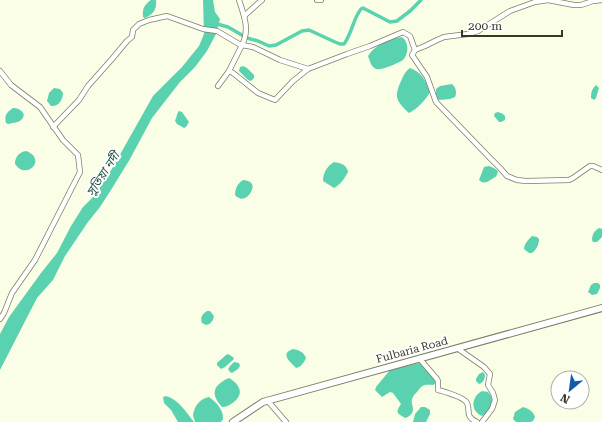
<svg xmlns="http://www.w3.org/2000/svg" width="602" height="422" viewBox="0 0 602 422" font-family="'Roboto Serif','Noto Sans Bengali',serif">
  <style>
    .water { fill: #5bd2af }
    .lines { fill: none; stroke-linecap: round; stroke-linejoin: round }
    .canal { stroke: #5bd2af; stroke-width: 3.5 }
    .minor-casing { stroke: #7b7e63; stroke-width: 6 }
    .major-casing { stroke: #7b7e63; stroke-width: 8 }
    .minor { stroke: #fff; stroke-width: 4.5 }
    .major { stroke: #fff; stroke-width: 6 }
    .labels { text-anchor: middle; dominant-baseline: central; stroke-width: 4; stroke-linejoin: round; paint-order: stroke }
    .street-label { font-size: 11px; fill: #36372b; stroke: #fff }
    .water-label { font-size: 12px; font-style: italic; fill: #225445; stroke: #fff }
  </style>
  <rect width="100%" height="100%" fill="#fbfee6"/>
  <g class="water">
    <path d="M151,0H156C157,10 153,14 145,18L143,17C142,9 144,5 151,0Z"/>
    <polygon points="203,0 213,0 215,12 220,19 216,34 207,51 195,67 180,82 152,118 130,159 111,190 100,207 88,222 65,256 53,280 37,298 0,370 0,334 9,317 41,273 57,253 71,226 83,207 95,195 113,167 153,96 182,67 199,46 204,34"/>
    <path d="M402,37C409,42 409,54 403,60C399,63 380,71 376,69C371,67 370,61 368,56C375,45 390,38 402,37Z"/>
    <polygon points="243,66 247,68 254,75 254,78 251,81 248,80 239,71 240,67"/>
    <path d="M410,68C423,73 425,80 430,92C426,100 417,109 409,113C395,100 394,96 402,79C404,74 406,71 410,68Z"/>
    <path d="M452,84C456,88 457,92 455,97L450,99L439,100L436,97V89L440,86Z"/>
    <path d="M596,85L599,88L596,98L594,100L591,98C591,92 592,89 596,85Z"/>
    <path d="M54,88L60,89L63,93C63,100 58,107 51,106L47,101L49,93Z"/>
    <path d="M13,108C20,108 28,114 21,120C18,123 11,123 8,124L6,123C4,115 7,112 13,108Z"/>
    <polygon points="179,111 182,112 189,122 186,127 184,128 177,124 175,121 178,112"/>
    <polygon points="498,112 503,114 505,116 505,120 501,122 499,122 494,116 495,113"/>
    <path d="M26,151C43,157 34,173 22,170C19,169 17,166 15,164C15,157 19,152 26,151Z"/>
    <path d="M334,162C341,163 347,165 348,172C345,178 340,185 334,188L323,181C323,173 327,166 334,162Z"/>
    <path d="M489,166L494,168L498,171C497,176 496,177 492,179C486,183 484,184 479,180L484,167Z"/>
    <path d="M243,180C246,180 250,181 252,184C255,189 245,206 235,195C235,188 238,183 243,180Z"/>
    <path d="M599,228L602,229V237L597,242H593L592,240C592,235 594,231 599,228Z"/>
    <path d="M532,236L537,237L539,239C539,245 536,250 532,253H529L524,249C524,244 528,240 532,236Z"/>
    <polygon points="594,283 598,283 600,285 600,288 597,294 592,295 588,292 591,285"/>
    <path d="M207,311H210L214,316C213,321 211,324 206,325L202,323C200,318 202,314 207,311Z"/>
    <path d="M293,349C299,350 304,352 306,358C304,363 301,367 296,368C291,362 279,354 293,349Z"/>
    <polygon points="228,354 233,357 234,359 225,367 221,369 217,365 217,363 226,355"/>
    <polygon points="234,362 239,363 240,366 238,369 232,373 230,372 228,369 230,366"/>
    <path d="M419,363L421,364L436,381V383L433,385C424,384 422,385 417,392C415,394 412,397 412,400C411,404 413,405 413,409C413,414 409,417 405,418C397,413 395,413 401,404L393,393L390,392L382,397L375,390L376,387L390,370Z"/>
    <path d="M483,372L485,375C485,379 483,383 479,384L476,381V379L479,374Z"/>
    <path d="M229,378C233,380 236,383 238,386C243,394 237,400 231,404C228,406 226,407 222,407C210,394 213,385 229,378Z"/>
    <path d="M482,391L488,392C496,401 491,410 482,416C470,411 471,397 482,391Z"/>
    <path d="M166,396C179,400 186,412 194,422H178L171,410L164,403L163,397Z"/>
    <path d="M209,397C216,402 224,410 223,419L221,422H195C195,421 193,416 193,415C194,406 201,398 209,397Z"/>
    <polygon points="421,407 425,407 430,410 430,414 426,422 413,422 415,414"/>
    <path d="M523,407C529,409 533,411 535,417L533,421L531,422H516L513,419L515,412Z"/>
  </g>
  <g class="lines">
    <path class="canal" d="M217,24L228,27L247,38L258,41L269,46L276,45L302,31L309,30L335,42L340,44H344C352,33 353,19 361,9L363,8L390,22L397,21L410,11L421,0"/>
    <defs>
      <g id="minor">
        <polyline points="317,0 321,0"/>
        <polyline points="602,0 593,1 581,5 574,5 548,0 535,2 510,11 478,31 468,34 444,37 435,41 425,46 415,50 412,55 427,77 436,102 489,157 500,168 507,176 517,180 526,181 569,180 573,178 590,166 593,166 602,170"/>
        <polyline points="244,16 262,0"/>
        <polyline points="0,71 11,85 40,107 63,140 78,155 80,172 35,260 12,293 4,313 0,319"/>
        <polyline points="229,71 233,73 258,93 275,100 293,81 308,69 347,54 370,46 403,32 410,36 415,50"/>
        <polyline points="218,86 229,71 242,45 253,47 280,60 308,69"/>
        <path d="M53,127L79,100L88,86L112,59L127,41L132,37L133,30L139,24L149,20L167,16L203,29L217,31L239,44L242,45C250,30 244,15 239,0"/>
        <polyline points="457,348 484,367 490,374 488,385 493,393 495,400 492,409 482,422"/>
        <path d="M419,358L437,379L438,381V390C445,392 464,397 467,403C471,411 464,416 477,422"/>
        <polyline points="267,400 286,422"/>
      </g>
      <polyline id="major" points="233,422 263,402 602,308"/>
    </defs>
    <use href="#minor" class="minor-casing"/>
    <use href="#major" class="major-casing"/>
    <use href="#minor" class="minor"/>
    <use href="#major" class="major"/>
  </g>
  <g class="labels">
    <g class="street-label">
      <text transform="translate(412 350) rotate(-15)">Fulbaria Road</text>
    </g>
    <g class="water-label">
      <text transform="translate(103 174) rotate(-57)">সুতিয়া নদী</text>
    </g>
  </g>
  <g transform="translate(570 390) rotate(209)"><circle r="19" fill="#ffffff" stroke="#afafaa"/>
  <path d="M0-3L7 15L0 10L-7 15Z" fill="#155aa9"/>
  <text y="-6" font-size="11" font-weight="bold" text-anchor="middle" fill="#36372b">N</text>
  </g>
  <path d="M462 30v6h100v-6" fill="none" stroke="#36372b" stroke-width="2"/>
  <text x="468" y="30" font-size="12" fill="#36372b" stroke="#ffffff" stroke-width="3" paint-order="stroke">200 m</text>
</svg>
